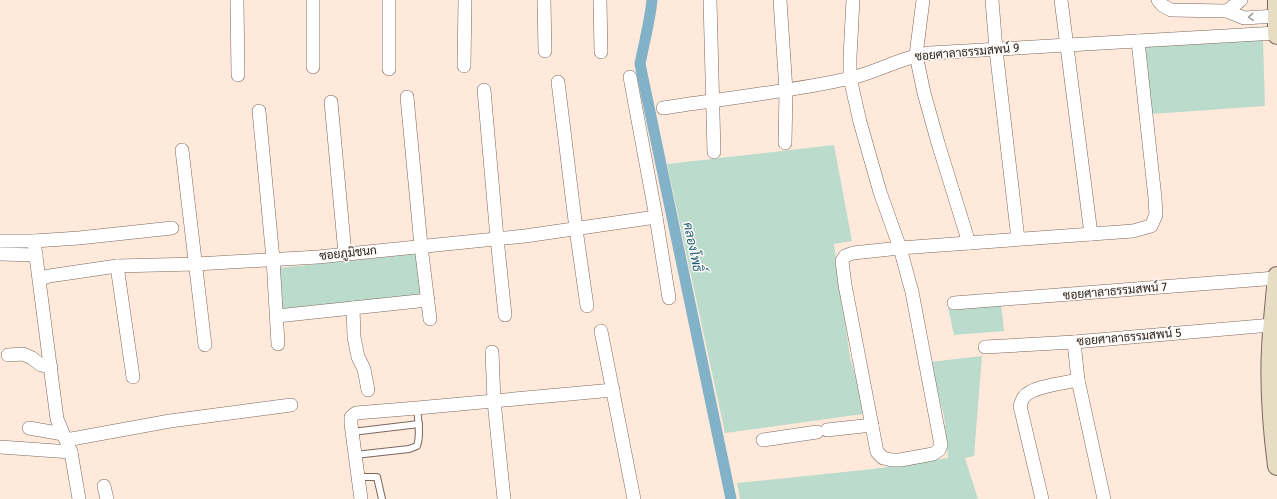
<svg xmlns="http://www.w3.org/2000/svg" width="1277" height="499" viewBox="0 0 1277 499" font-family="'Fira Sans',Sarabun,sans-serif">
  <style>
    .green { fill: #bbdccc }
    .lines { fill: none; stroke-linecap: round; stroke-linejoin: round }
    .canal { stroke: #81b2c8; stroke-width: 11 }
    .lane-casing { stroke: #7b685c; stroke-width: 8 }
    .street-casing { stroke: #7b685c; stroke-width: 14 }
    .secondary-casing { stroke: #7b685c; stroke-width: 20 }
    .lane { stroke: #fff; stroke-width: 6 }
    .street { stroke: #fff; stroke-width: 13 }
    .secondary { stroke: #e7dcc4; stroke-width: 18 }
    .oneway { stroke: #a09c9a }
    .labels { text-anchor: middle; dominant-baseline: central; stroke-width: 3; stroke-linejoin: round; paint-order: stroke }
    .street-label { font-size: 12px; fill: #2c241f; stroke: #fefaf7 }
    .water-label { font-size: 13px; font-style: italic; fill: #1e5d74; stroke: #fefaf7 }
  </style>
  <rect width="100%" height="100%" fill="#ffe9db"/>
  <g class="green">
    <polygon points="1263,40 1265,106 1152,114 1143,46"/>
    <polygon points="834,145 852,241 834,244 850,357 859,389 863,414 725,433 667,164"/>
    <polygon points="417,254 422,296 282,311 278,268"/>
    <polygon points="1001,304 1004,331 954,335 948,307"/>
    <polygon points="982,356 974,456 965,458 978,499 740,499 737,483 873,469 948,458 944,416 930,362"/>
  </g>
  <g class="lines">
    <path class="canal" d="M652,0C650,21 644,43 640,64L731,499"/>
    <defs>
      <g id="lane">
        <polyline points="352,432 419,424"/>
        <path d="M355,455L409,449L417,446C421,435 418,420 417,408"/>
        <polyline points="358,477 377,477 382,499"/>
      </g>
      <g id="street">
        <polyline points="237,0 238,75"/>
        <polyline points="313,0 313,67"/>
        <polyline points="544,0 545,51"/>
        <polyline points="600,0 601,52"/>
        <polyline points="710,0 714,152"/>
        <polyline points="780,0 786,91 785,143"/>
        <polyline points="853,0 850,57 850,78 860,122 880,192 900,248 912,292 941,445 939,450 933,454 900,460 892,460 883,458 877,452 845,285 842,261 845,256 853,253 900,248 1133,231 1151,226 1156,215 1155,198 1138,41"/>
        <polyline points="923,0 916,55 924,93 938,143 969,243"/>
        <polyline points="992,0 996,50 1018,239"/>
        <polyline points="1061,0 1091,234"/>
        <polyline points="1158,0 1162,5 1171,10 1227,11 1244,18 1277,16"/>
        <polyline points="1227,11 1241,0"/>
        <polyline points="464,66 465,0"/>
        <polyline points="389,69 389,0"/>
        <polyline points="630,77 656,217 669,298"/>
        <polyline points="558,82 576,229 587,306"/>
        <polyline points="484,90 497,238 505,315"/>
        <polyline points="407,97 421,246 430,319"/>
        <polyline points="331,102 345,254"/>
        <path d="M663,108C726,98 789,92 851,78C878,72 901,57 930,53L1277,33"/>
        <polyline points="259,111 273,259 278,344"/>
        <polyline points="182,150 205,345"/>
        <polyline points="0,241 34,241 57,419 71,452 79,499"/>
        <polyline points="34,241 79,238 172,228"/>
        <polyline points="0,254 36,255"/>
        <polyline points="117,266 133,377"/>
        <polyline points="40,279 49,276 117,266 196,264 318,257 525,236 656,217"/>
        <polyline points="954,303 1277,278"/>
        <polyline points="353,308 354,337 358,357 364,369 368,390"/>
        <polyline points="277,316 428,300"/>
        <polyline points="601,331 634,499"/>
        <polyline points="1074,342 1078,380 1104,499"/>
        <polyline points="985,347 1074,342 1273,325"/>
        <polyline points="492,352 494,401 504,499"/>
        <polyline points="8,355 23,354 32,358 41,365 51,367"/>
        <polyline points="29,428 63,434"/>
        <polyline points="827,430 872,425"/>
        <polyline points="66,440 170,421 291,405"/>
        <polyline points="763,440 817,432"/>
        <polyline points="0,447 71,452"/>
        <polyline points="104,486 107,499"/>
        <polyline points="361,499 351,424 351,417 356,413 417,408 613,390"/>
        <path d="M1042,499L1020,406C1021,404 1022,399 1024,397C1032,386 1065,383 1078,380"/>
      </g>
      <g id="secondary">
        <polyline points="1277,0 1277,35"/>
        <path d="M1277,276C1275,300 1272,325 1271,349C1269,388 1272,427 1277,466"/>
      </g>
    </defs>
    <use href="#lane" class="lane-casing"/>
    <use href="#street" class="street-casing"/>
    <use href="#secondary" class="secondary-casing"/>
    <use href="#lane" class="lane"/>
    <use href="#street" class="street"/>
    <use href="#secondary" class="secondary"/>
  </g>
  <defs><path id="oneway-chevron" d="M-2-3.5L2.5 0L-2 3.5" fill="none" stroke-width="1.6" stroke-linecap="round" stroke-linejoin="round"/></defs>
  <use class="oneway" href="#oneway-chevron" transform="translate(1251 17) rotate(176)"/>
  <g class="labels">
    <g class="street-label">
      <text transform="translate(967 52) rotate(-5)">ซอยศาลาธรรมสพน์ 9</text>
      <text transform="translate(348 253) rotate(-6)">ซอยภูมิชนก</text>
      <text transform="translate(1115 291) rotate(-5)">ซอยศาลาธรรมสพน์ 7</text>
      <text transform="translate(1129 337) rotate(-5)">ซอยศาลาธรรมสพน์ 5</text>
    </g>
    <g class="water-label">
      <text transform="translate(693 247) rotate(78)">คลองโพธิ์</text>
    </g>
  </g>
</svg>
